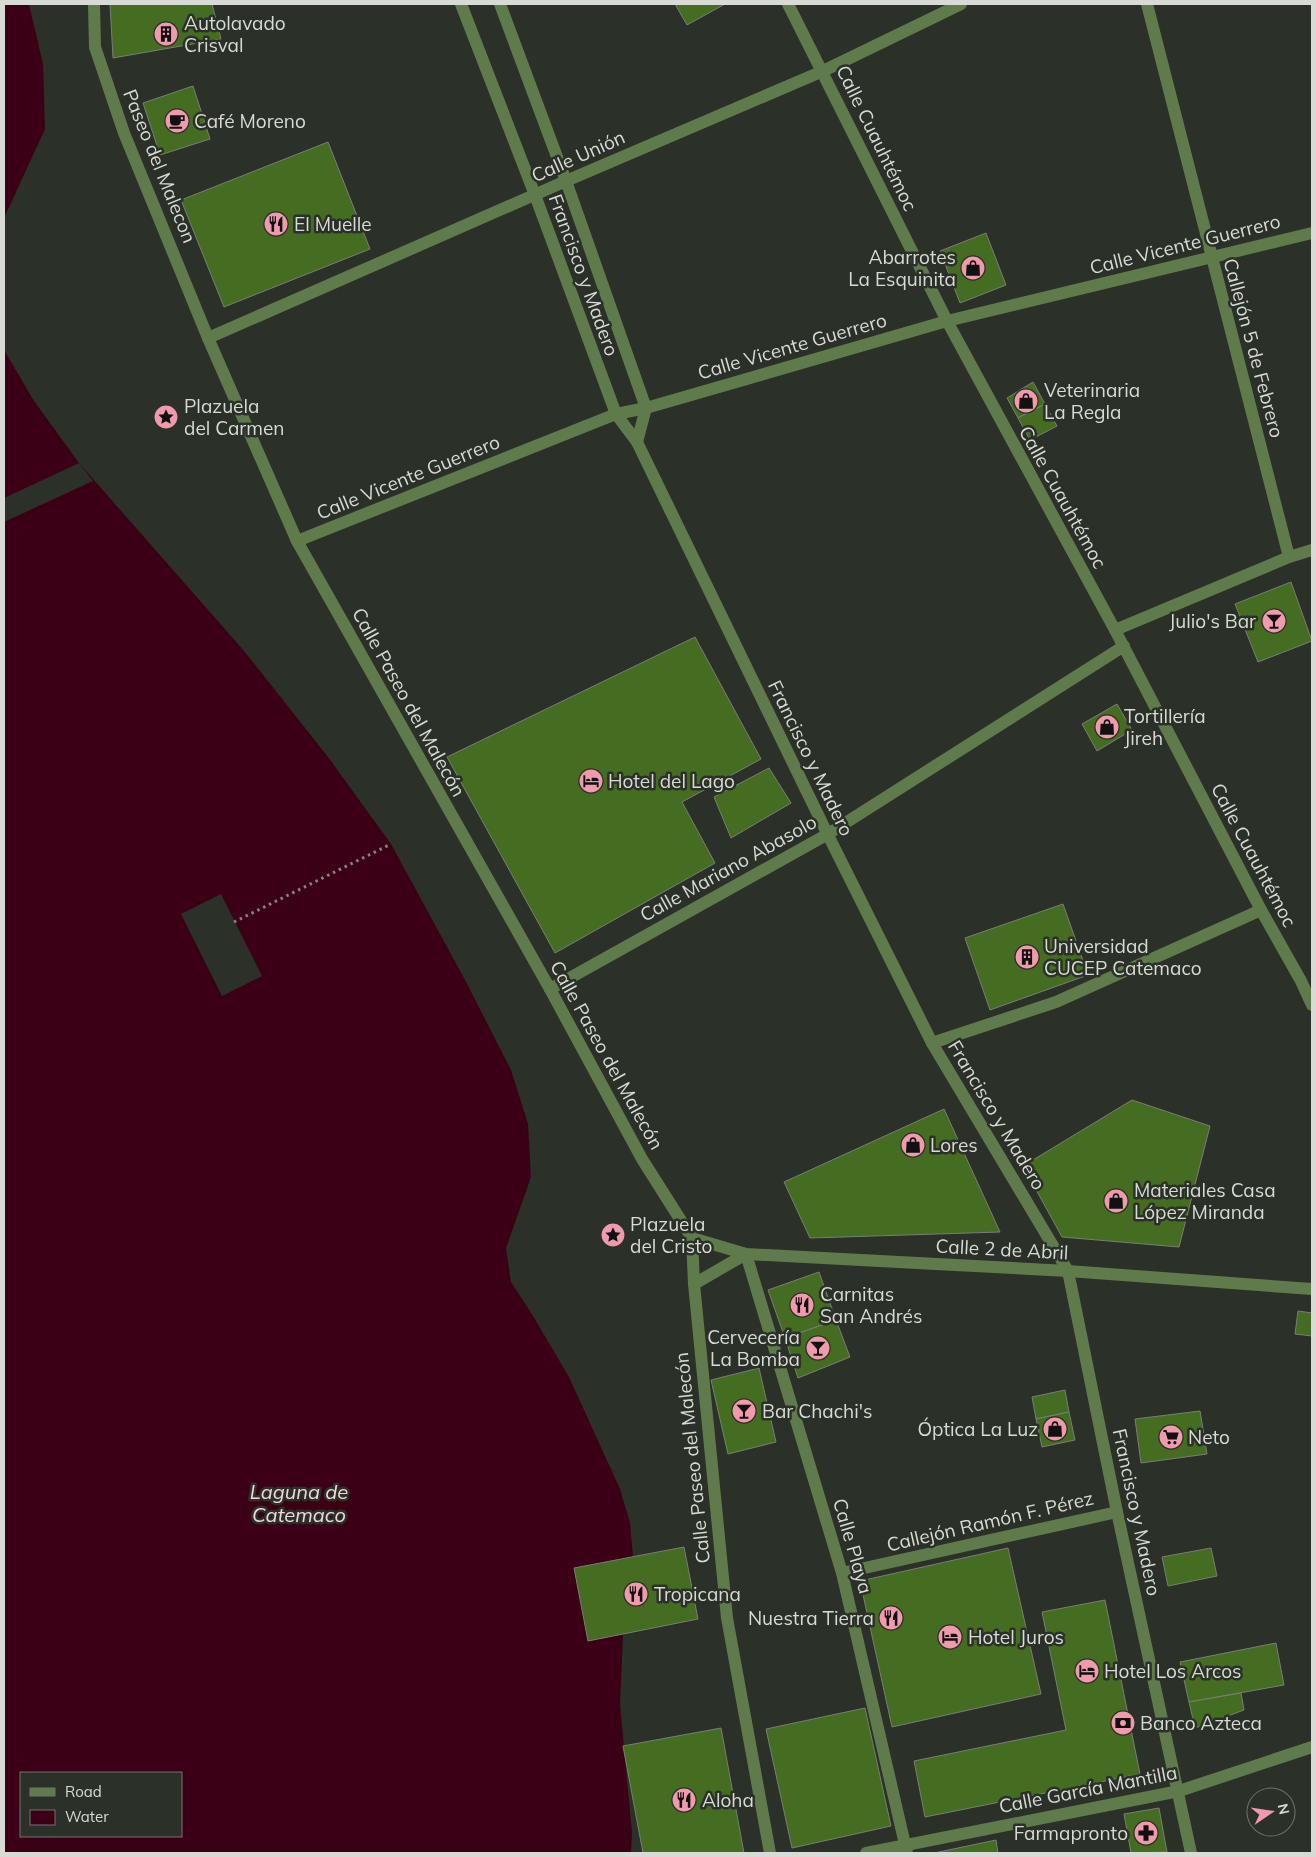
<svg xmlns="http://www.w3.org/2000/svg" width="1316" height="1857" viewBox="0 0 1316 1857" font-family="Mulish,sans-serif">
  <style>
    .water { fill: #3b0016; fill-rule: evenodd }
    .pier { fill: #2b3028 }
    .building { fill: #456d22; stroke: #787e75 }
    .lines { fill: none; stroke-linecap: round; stroke-linejoin: round }
    .path { stroke: #81857e; stroke-width: 3; stroke-dasharray: 2.5 4; stroke-linecap: butt }
    .minor { stroke: #5f7b4b; stroke-width: 12 }
    .labels { text-anchor: middle; dominant-baseline: central; stroke-width: 5; stroke-linejoin: round; paint-order: stroke }
    .poi-label { font-size: 19px; fill: #d7dad5; stroke: #2b3028; text-anchor: start }
    .street-label { font-size: 19px; fill: #d7dad5; stroke: #2b3028 }
    .water-label { font-size: 20px; font-style: italic; fill: #f2d8dd; stroke: #2b3028 }
  </style>
  <rect width="100%" height="100%" fill="#2b3028"/>
  <g class="water">
    <polygon points="4,4 29,4 43,64 45,129 4,218"/>
    <path d="M4,350L34,401L79,463L245,652L328,757L391,844L465,980L511,1070L528,1124L531,1177L506,1248L511,1282L533,1316L569,1377L620,1489L630,1523L633,1557L623,1636L620,1704L632,1833L631,1853H4ZM21,1773H181V1836H21Z"/>
  </g>
  <g class="pier">
    <polygon points="79,463 93,481 4,522 4,498"/>
    <polygon points="221,894 262,976 222,996 181,914"/>
  </g>
  <g class="building">
    <polygon points="110,4 212,4 221,39 113,58"/>
    <polygon points="675,4 725,4 687,25"/>
    <polygon points="193,86 210,139 160,155 143,103"/>
    <polygon points="328,142 370,249 224,307 181,200"/>
    <polygon points="986,233 1006,285 960,303 940,251"/>
    <polygon points="1033,382 1045,404 1018,418 1007,398"/>
    <polygon points="1045,404 1057,426 1030,440 1018,418"/>
    <polygon points="1291,582 1312,641 1258,662 1235,604"/>
    <polygon points="695,637 761,759 682,802 715,863 555,953 447,757"/>
    <polygon points="1117,704 1132,730 1097,751 1082,724"/>
    <polygon points="769,768 791,803 731,838 714,797"/>
    <polygon points="1063,904 1088,975 990,1010 965,938"/>
    <polygon points="1132,1100 1210,1126 1179,1247 1062,1237 1023,1166"/>
    <polygon points="944,1109 1000,1232 810,1238 784,1182"/>
    <polygon points="819,1272 836,1320 785,1338 768,1290"/>
    <polygon points="1298,1311 1312,1313 1312,1336 1295,1334"/>
    <polygon points="836,1320 850,1357 798,1378 785,1338"/>
    <polygon points="759,1368 776,1442 728,1454 711,1380"/>
    <polygon points="1065,1390 1069,1412 1036,1419 1032,1397"/>
    <polygon points="1200,1411 1207,1454 1141,1463 1135,1419"/>
    <polygon points="1069,1412 1075,1440 1042,1447 1036,1419"/>
    <polygon points="684,1547 698,1619 588,1641 574,1568"/>
    <polygon points="1008,1548 1041,1694 892,1727 860,1581"/>
    <polygon points="1211,1548 1217,1576 1168,1586 1162,1557"/>
    <polygon points="1105,1600 1140,1774 925,1817 914,1761 1066,1730 1042,1612"/>
    <polygon points="1276,1643 1284,1685 1189,1702 1180,1662"/>
    <polygon points="1241,1693 1244,1710 1195,1728 1189,1702"/>
    <polygon points="865,1708 891,1826 792,1848 766,1729"/>
    <polygon points="721,1728 744,1853 643,1853 623,1746"/>
    <polygon points="1159,1808 1167,1852 1131,1853 1124,1814"/>
    <polygon points="996,1840 998,1853 934,1853"/>
  </g>
  <g class="lines">
    <polyline class="path" points="234,922 391,844"/>
    <g class="minor">
      <polyline points="94,4 95,47 124,133 208,338 297,541 550,989 642,1159 692,1238 694,1284 727,1618 770,1853"/>
      <polyline points="461,4 535,195 616,414 637,442 824,827 932,1043 1068,1271 1117,1512 1191,1853"/>
      <polyline points="500,4 566,181 646,408 637,442"/>
      <polyline points="788,4 947,321 1115,630 1261,910 1301,981 1312,1005"/>
      <polyline points="1147,4 1289,557"/>
      <polyline points="208,338 566,181 823,71 961,4"/>
      <polyline points="297,541 616,414 646,408 947,321 1312,233"/>
      <polyline points="1115,630 1289,557 1312,550"/>
      <polyline points="550,989 828,834 1124,646"/>
      <polyline points="932,1043 1056,1002 1261,910"/>
      <polyline points="692,1238 746,1254 1068,1271 1312,1289"/>
      <polyline points="694,1284 746,1254 842,1573 907,1853"/>
      <polyline points="842,1573 1117,1512"/>
      <polyline points="866,1853 1179,1791 1312,1747"/>
    </g>
  </g>
  <defs>
    <symbol id="building-disc" viewBox="-11 -11 22 22"><circle r="9.5" fill="#f29aad" stroke="#2b3028"/><path d="M-4-6H4V6H1V3H-1V6H-4ZM-2.5-4.3h1.7v1.8h-1.7ZM.8-4.3h1.7v1.8H.8ZM-2.5-1h1.7V.8h-1.7ZM.8-1h1.7V.8H.8Z" fill="#111"/></symbol>
    <symbol id="cafe-disc" viewBox="-11 -11 22 22"><circle r="9.5" fill="#f29aad" stroke="#2b3028"/><path d="M-5.5-4.5H6V0H3Q3 3.5 0 3.5H-2.5Q-5.5 3.5-5.5 0ZM3-3.2v2h1.7v-2ZM-6 4.5H4V6H-6Z" fill="#111"/></symbol>
    <symbol id="restaurant-disc" viewBox="-11 -11 22 22"><circle r="9.5" fill="#f29aad" stroke="#2b3028"/><path d="M-5-6h1v4h1v-4h1v4h1v-4h1v5L-1.5 .5V6h-2V.5L-5-1ZM5-6V6H3V1.5H1.5Q1.5-4 5-6Z" fill="#111"/></symbol>
    <symbol id="shop-disc" viewBox="-11 -11 22 22"><circle r="9.5" fill="#f29aad" stroke="#2b3028"/><path d="M-5-2.5h2.3a2.7 3.5 0 0 1 5.4 0H5L5.5 6h-11ZM-1.5-2.5h3a1.5 2.3 0 0 0-3 0Z" fill="#111"/></symbol>
    <symbol id="sight-disc" viewBox="-11 -11 22 22"><circle r="9.5" fill="#f29aad" stroke="#2b3028"/><path d="M0-6L1.8-2.2L6-1.7L2.9 1.2L3.7 5.4L0 3.3L-3.7 5.4L-2.9 1.2L-6-1.7L-1.8-2.2Z" fill="#111"/></symbol>
    <symbol id="bar-disc" viewBox="-11 -11 22 22"><circle r="9.5" fill="#f29aad" stroke="#2b3028"/><path d="M-6-5H6L.8 .8V4.5H3.5V6h-7V4.5H-.8V.8Z" fill="#111"/></symbol>
    <symbol id="hotel-disc" viewBox="-11 -11 22 22"><circle r="9.5" fill="#f29aad" stroke="#2b3028"/><path d="M-6-4.5h1.5V1H6V5H4.5V3h-9V5H-6ZM-4 0a1.8 1.8 0 1 1 3.6 0ZM.5 0V-2.5h3Q6-2.5 6 0Z" fill="#111"/></symbol>
    <symbol id="supermarket-disc" viewBox="-11 -11 22 22"><circle r="9.5" fill="#f29aad" stroke="#2b3028"/><path d="M-6-5.5h2.5l.6 2H6L4.5 2H-2.5L-4.4-4H-6ZM-1.5 3.2a1.3 1.3 0 1 0 .1 0ZM3 3.2a1.3 1.3 0 1 0 .1 0Z" fill="#111"/></symbol>
    <symbol id="bank-disc" viewBox="-11 -11 22 22"><circle r="9.5" fill="#f29aad" stroke="#2b3028"/><path d="M-6-4H6V4H-6ZM0-2.3a2.3 2.3 0 1 0 0 4.6a2.3 2.3 0 1 0 0-4.6Z" fill="#111"/></symbol>
    <symbol id="pharmacy-disc" viewBox="-11 -11 22 22"><circle r="9.5" fill="#f29aad" stroke="#2b3028"/><path d="M-2-6h4v4h4v4h-4v4h-4v-4h-4v-4h4Z" fill="#111"/></symbol>
  </defs>
  <g fill-rule="evenodd">
    <use href="#building-disc" x="152" y="20" width="28" height="28"/>
    <use href="#cafe-disc" x="163" y="107" width="28" height="28"/>
    <use href="#restaurant-disc" x="262" y="210" width="28" height="28"/>
    <use href="#shop-disc" x="959" y="254" width="28" height="28"/>
    <use href="#shop-disc" x="1012" y="387" width="28" height="28"/>
    <use href="#sight-disc" x="152" y="403" width="28" height="28"/>
    <use href="#bar-disc" x="1260" y="607" width="28" height="28"/>
    <use href="#shop-disc" x="1093" y="713" width="28" height="28"/>
    <use href="#hotel-disc" x="577" y="767" width="28" height="28"/>
    <use href="#building-disc" x="1013" y="943" width="28" height="28"/>
    <use href="#shop-disc" x="899" y="1131" width="28" height="28"/>
    <use href="#shop-disc" x="1102" y="1187" width="28" height="28"/>
    <use href="#sight-disc" x="599" y="1221" width="28" height="28"/>
    <use href="#restaurant-disc" x="788" y="1291" width="28" height="28"/>
    <use href="#bar-disc" x="804" y="1334" width="28" height="28"/>
    <use href="#bar-disc" x="730" y="1397" width="28" height="28"/>
    <use href="#shop-disc" x="1041" y="1415" width="28" height="28"/>
    <use href="#supermarket-disc" x="1157" y="1423" width="28" height="28"/>
    <use href="#restaurant-disc" x="622" y="1580" width="28" height="28"/>
    <use href="#restaurant-disc" x="877" y="1604" width="28" height="28"/>
    <use href="#hotel-disc" x="936" y="1623" width="28" height="28"/>
    <use href="#hotel-disc" x="1073" y="1657" width="28" height="28"/>
    <use href="#bank-disc" x="1109" y="1709" width="28" height="28"/>
    <use href="#restaurant-disc" x="670" y="1786" width="28" height="28"/>
    <use href="#pharmacy-disc" x="1132" y="1819" width="28" height="28"/>
  </g>
  <g class="labels">
    <g class="poi-label">
      <text x="184" y="23">Autolavado<tspan x="184" dy="22">Crisval</tspan></text>
      <text x="194" y="121">Café Moreno</text>
      <text x="294" y="224">El Muelle</text>
      <text x="956" y="257" text-anchor="end">Abarrotes<tspan x="956" dy="22">La Esquinita</tspan></text>
      <text x="1044" y="390">Veterinaria<tspan x="1044" dy="22">La Regla</tspan></text>
      <text x="184" y="406">Plazuela<tspan x="184" dy="22">del Carmen</tspan></text>
      <text x="1256" y="621" text-anchor="end">Julio's Bar</text>
      <text x="1124" y="716">Tortillería<tspan x="1124" dy="22">Jireh</tspan></text>
      <text x="608" y="781">Hotel del Lago</text>
      <text x="1044" y="946">Universidad<tspan x="1044" dy="22">CUCEP Catemaco</tspan></text>
      <text x="930" y="1145">Lores</text>
      <text x="1134" y="1190">Materiales Casa<tspan x="1134" dy="22">López Miranda</tspan></text>
      <text x="630" y="1224">Plazuela<tspan x="630" dy="22">del Cristo</tspan></text>
      <text x="820" y="1294">Carnitas<tspan x="820" dy="22">San Andrés</tspan></text>
      <text x="800" y="1337" text-anchor="end">Cervecería<tspan x="800" dy="22">La Bomba</tspan></text>
      <text x="762" y="1411">Bar Chachi's</text>
      <text x="1038" y="1429" text-anchor="end">Óptica La Luz</text>
      <text x="1188" y="1437">Neto</text>
      <text x="654" y="1594">Tropicana</text>
      <text x="874" y="1618" text-anchor="end">Nuestra Tierra</text>
      <text x="968" y="1637">Hotel Juros</text>
      <text x="1104" y="1671">Hotel Los Arcos</text>
      <text x="1140" y="1723">Banco Azteca</text>
      <text x="702" y="1800">Aloha</text>
      <text x="1128" y="1833" text-anchor="end">Farmapronto</text>
    </g>
    <g class="street-label">
      <text transform="translate(877 138) rotate(64)">Calle Cuauhtémoc</text>
      <text transform="translate(578 156) rotate(-24)">Calle Unión</text>
      <text transform="translate(160 166) rotate(68)">Paseo del Malecon</text>
      <text transform="translate(1185 244) rotate(-14)">Calle Vicente Guerrero</text>
      <text transform="translate(584 275) rotate(70)">Francisco y Madero</text>
      <text transform="translate(792 346) rotate(-16)">Calle Vicente Guerrero</text>
      <text transform="translate(1254 348) rotate(75)">Callejón 5 de Febrero</text>
      <text transform="translate(408 477) rotate(-22)">Calle Vicente Guerrero</text>
      <text transform="translate(1063 497) rotate(61)">Calle Cuauhtémoc</text>
      <text transform="translate(409 702) rotate(61)">Calle Paseo del Malecón</text>
      <text transform="translate(811 758) rotate(64)">Francisco y Madero</text>
      <text transform="translate(1254 855) rotate(62)">Calle Cuauhtémoc</text>
      <text transform="translate(728 868) rotate(-29)">Calle Mariano Abasolo</text>
      <text transform="translate(607 1055) rotate(61)">Calle Paseo del Malecón</text>
      <text transform="translate(997 1115) rotate(59)">Francisco y Madero</text>
      <text transform="translate(1002 1249) rotate(3)">Calle 2 de Abril</text>
      <text transform="translate(692 1458) rotate(-96)">Calle Paseo del Malecón</text>
      <text transform="translate(1137 1512) rotate(78)">Francisco y Madero</text>
      <text transform="translate(990 1521) rotate(-13)">Callejón Ramón F. Pérez</text>
      <text transform="translate(853 1546) rotate(74)">Calle Playa</text>
      <text transform="translate(1088 1789) rotate(-11)">Calle García Mantilla</text>
    </g>
    <g class="water-label">
      <text x="299" y="1491">Laguna de<tspan x="299" dy="23">Catemaco</tspan></text>
    </g>
  </g>
  <rect width="1316" height="1857" fill="none" stroke="#d7dad5" stroke-width="10"/>
  <rect x="20" y="1772" width="162" height="65" fill="#2b3028" stroke="#70746d"/>
  <rect x="30" y="1788" width="25" height="8" fill="#5f7b4b" stroke="#70746d"/>
  <text x="65" y="1797" font-size="15" fill="#d7dad5">Road</text>
  <rect x="30" y="1810" width="25" height="15" fill="#3b0016" stroke="#70746d"/>
  <text x="65" y="1822" font-size="15" fill="#d7dad5">Water</text>
  <g transform="translate(1271 1812) rotate(77)"><circle r="24" fill="#2b3028" stroke="#70746d"/>
  <path d="M0-4L9 19L0 12L-9 19Z" fill="#f29aad"/>
  <text y="-8" font-size="14" font-weight="bold" text-anchor="middle" fill="#d7dad5">N</text>
  </g>
</svg>
